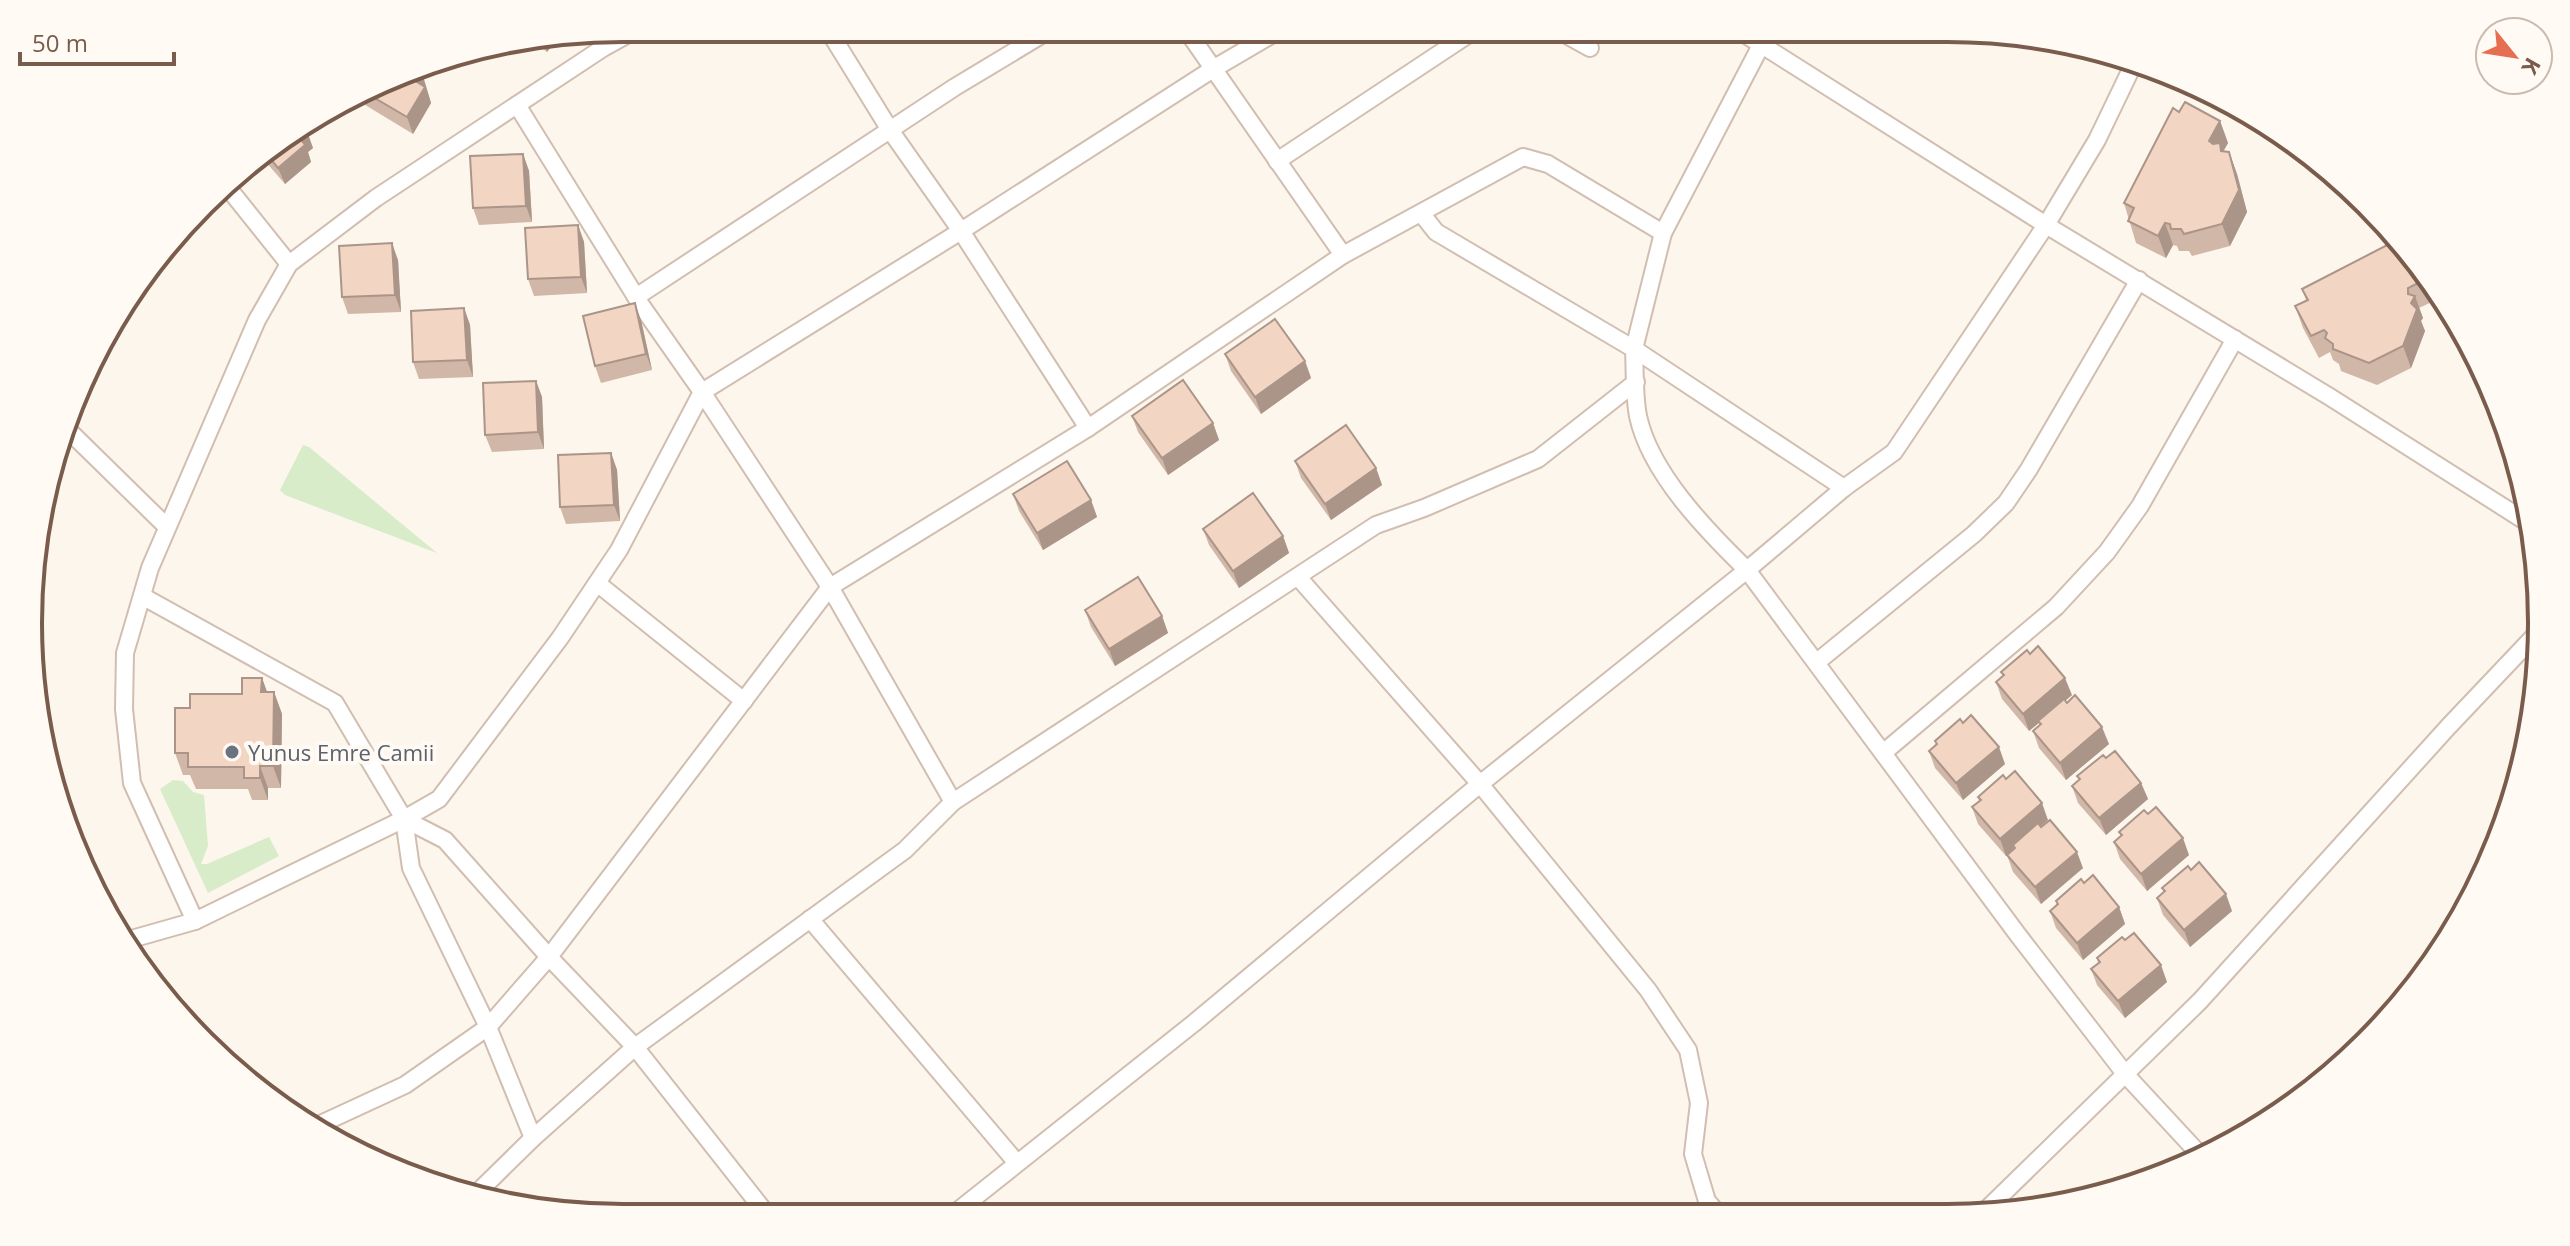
<svg xmlns="http://www.w3.org/2000/svg" width="2570" height="1246" viewBox="0 0 2570 1246" font-family="'Open Sans',sans-serif">
  <style>
    .green { fill: #d8ecc9 }
    .lines { fill: none; stroke-linecap: round; stroke-linejoin: round }
    .street-casing { stroke: #d1beb0; stroke-width: 20 }
    .street { stroke: #fff; stroke-width: 16 }
    .wall { fill: #d1b7a8 }
    .shaded-wall { fill: #aa9588 }
    .building { fill: #f3d5c3; stroke: #aa9588; stroke-width: 2 }
    .worship-dot { fill: #6b7280; stroke: #fffaf3; stroke-width: 3 }
    .labels { text-anchor: middle; dominant-baseline: central; stroke-width: 8; stroke-linejoin: round; paint-order: stroke }
    .worship-label { font-size: 22px; fill: #5b616d; stroke: #fffaf3; text-anchor: start }
    .rim { fill: none; stroke: #7a5c4d; stroke-width: 4 }
  </style>
  <rect width="100%" height="100%" fill="#fdf6ec"/>
  <g class="green">
    <polygon points="303,445 309,447 437,553 285,495 280,490"/>
    <polygon points="173,780 183,781 193,792 204,795 208,846 201,864 207,864 269,837 279,856 208,893 160,789"/>
  </g>
  <g class="lines">
    <defs>
      <g id="street">
        <polyline points="827,28 890,130 961,231 1088,428"/>
        <polyline points="1185,28 1343,255"/>
        <polyline points="1554,28 1590,48"/>
        <polyline points="1735,28 2046,225 2330,397 2533,526"/>
        <polyline points="1770,28 1663,233 1634,349 1844,488"/>
        <polyline points="2135,61 2097,140 2046,225 1894,452 1844,488 1747,570 2018,935 2126,1075 2202,1157"/>
        <polyline points="517,105 641,305 702,392 830,587 953,802"/>
        <polyline points="1277,161 1478,28"/>
        <polyline points="225,184 289,264"/>
        <polyline points="636,297 955,87 1053,28"/>
        <polyline points="68,430 167,527"/>
        <polyline points="1298,577 1480,784 1648,990 1688,1050 1699,1103 1693,1154 1707,1201 1718,1214"/>
        <polyline points="597,583 744,701"/>
        <polyline points="142,596 335,703 404,819 411,868 488,1027 533,1138"/>
        <polyline points="1817,662 1974,534 2006,503 2029,469 2139,280"/>
        <polyline points="1883,753 2056,607 2107,552 2140,506 2235,339"/>
        <polyline points="404,819 445,840 549,957 635,1047 769,1217"/>
        <polyline points="810,919 1017,1163"/>
        <polyline points="195,921 132,783 124,709 125,653 150,568 257,320 289,264 376,198 603,48 639,28"/>
        <polyline points="128,940 195,921 404,819 439,799 560,638 619,550 702,392 961,231 1213,69 1283,28"/>
        <polyline points="312,1128 405,1085 488,1027 549,957 830,587 1088,428 1343,255 1523,157 1548,164 1663,233"/>
        <polyline points="474,1196 533,1138 635,1047 905,850 953,802 1376,525 1424,508 1538,459 1636,382"/>
        <polyline points="1983,1213 2200,1001 2449,726 2541,629"/>
        <path d="M950,1217L1194,1023L1480,784L1747,570C1707,531 1650,473 1638,416C1634,395 1635,371 1634,349L1436,232L1421,213"/>
      </g>
    </defs>
    <use href="#street" class="street-casing"/>
    <use href="#street" class="street"/>
  </g>
  <g class="wall">
    <polygon points="557,39 547,52 535,43"/>
    <polygon points="415,69 422,73 431,103 413,134 357,100"/>
    <polygon points="2202,88 2243,110 2238,118 2208,104"/>
    <polygon points="2179,112 2220,121 2228,143 2223,151 2229,152 2237,174 2247,212 2230,246 2192,256 2189,251 2179,251 2177,246 2173,245 2166,258 2136,243 2124,203"/>
    <polygon points="304,128 313,148 308,152 311,162 285,184 258,153"/>
    <polygon points="523,154 529,171 532,222 479,225 473,208"/>
    <polygon points="578,225 584,242 587,293 534,296 528,279"/>
    <polygon points="2400,247 2428,278 2436,300 2419,308 2423,318 2421,321 2425,331 2411,368 2377,385 2341,371 2339,364 2333,360 2330,352 2319,358 2303,328 2295,306 2306,300 2302,289"/>
    <polygon points="398,260 401,312 348,314 342,297"/>
    <polygon points="464,308 470,325 473,377 419,379 413,362"/>
    <polygon points="641,320 652,370 601,383 595,366"/>
    <polygon points="1225,354 1305,361 1311,378 1261,414 1231,371"/>
    <polygon points="536,381 542,397 544,449 492,452 485,435"/>
    <polygon points="1132,416 1213,423 1219,440 1168,475 1138,432"/>
    <polygon points="611,453 617,470 620,521 566,524 560,507"/>
    <polygon points="1295,461 1376,468 1382,485 1331,520 1301,478"/>
    <polygon points="1013,494 1091,500 1097,517 1043,550 1019,511"/>
    <polygon points="1203,529 1283,536 1289,553 1239,588 1209,545"/>
    <polygon points="1085,610 1162,616 1168,633 1115,666 1091,627"/>
    <polygon points="2001,672 2072,695 2065,701 2109,744 2066,780 2039,748 2033,731 2040,725 2039,723 2029,731 2002,699 1996,682 2003,676"/>
    <polygon points="262,678 267,692 274,692 282,714 281,788 268,788 268,800 252,800 248,789 196,789 190,775 183,775 175,753 190,708 242,694"/>
    <polygon points="1935,741 2005,764 1963,800 1935,768 1929,751 1936,745"/>
    <polygon points="2106,758 2141,783 2148,799 2106,835 2078,803 2072,786 2079,780 2077,776"/>
    <polygon points="1978,797 2048,820 2040,826 2083,868 2041,904 2013,872 2007,855 2014,849 2006,856 1978,824 1972,807 1979,801"/>
    <polygon points="2119,832 2189,855 2147,891 2120,859 2114,842 2121,836"/>
    <polygon points="2162,888 2232,911 2190,947 2163,915 2157,898 2164,892"/>
    <polygon points="2056,901 2119,907 2125,924 2083,960 2056,928 2050,911 2057,905"/>
    <polygon points="2097,958 2167,982 2125,1018 2097,985 2091,969 2098,963"/>
  </g>
  <g class="shaded-wall">
    <polygon points="557,39 547,52 544,41"/>
    <polygon points="422,73 431,103 413,134 407,117 417,82"/>
    <polygon points="2232,104 2243,110 2238,118"/>
    <polygon points="2220,121 2228,143 2223,152 2228,165 2209,141"/>
    <polygon points="307,131 313,148 308,152 311,162 285,184 278,168 299,137"/>
    <polygon points="2229,152 2237,174 2247,212 2230,246 2222,224"/>
    <polygon points="523,154 529,171 532,222 526,206"/>
    <polygon points="2165,223 2173,245 2166,258 2158,236"/>
    <polygon points="578,225 584,242 587,293 581,277"/>
    <polygon points="392,243 398,260 401,312 395,295"/>
    <polygon points="2408,288 2412,301 2415,296 2423,318 2421,321 2425,331 2411,368 2403,346 2408,294"/>
    <polygon points="635,303 641,320 652,370 646,354"/>
    <polygon points="464,308 470,325 473,377 467,360"/>
    <polygon points="1305,361 1311,378 1261,414 1255,397"/>
    <polygon points="536,381 542,397 544,449 538,432"/>
    <polygon points="1213,423 1219,440 1168,475 1162,458"/>
    <polygon points="611,453 617,470 620,521 614,505"/>
    <polygon points="1376,468 1382,485 1331,520 1325,504"/>
    <polygon points="1091,500 1097,517 1043,550 1037,533"/>
    <polygon points="1283,536 1289,553 1239,588 1233,571"/>
    <polygon points="1162,616 1168,633 1115,666 1109,649"/>
    <polygon points="262,678 270,700 261,692"/>
    <polygon points="2065,678 2072,695 2029,731 2023,714"/>
    <polygon points="274,692 282,714 281,788 273,766"/>
    <polygon points="2102,727 2109,744 2066,780 2060,763"/>
    <polygon points="1999,747 2005,764 1963,800 1956,783"/>
    <polygon points="260,766 268,788 268,800 260,778"/>
    <polygon points="2141,783 2148,799 2106,835 2099,818"/>
    <polygon points="2042,803 2048,820 2015,848 2013,845 2014,849 2006,856 2000,839"/>
    <polygon points="2183,838 2189,855 2147,891 2141,874"/>
    <polygon points="2077,852 2083,868 2041,904 2035,887"/>
    <polygon points="2226,894 2232,911 2190,947 2184,930"/>
    <polygon points="2119,907 2125,924 2083,960 2077,943"/>
    <polygon points="2161,965 2167,982 2125,1018 2118,1001"/>
  </g>
  <g class="building">
    <polygon points="415,69 422,73 417,82 425,87 407,117 368,94"/>
    <polygon points="2185,102 2220,121 2209,141 2213,144 2220,143 2221,151 2229,152 2239,190 2222,224 2184,234 2181,229 2171,229 2170,224 2165,223 2158,236 2128,221 2134,208 2124,203 2173,108 2179,112"/>
    <polygon points="304,128 307,131 299,137 305,145 278,168 263,150"/>
    <polygon points="523,154 526,206 473,208 470,156"/>
    <polygon points="578,225 581,277 528,279 525,228"/>
    <polygon points="2397,240 2400,247 2403,245 2424,271 2428,278 2408,288 2408,294 2415,296 2411,303 2417,309 2403,346 2369,363 2333,349 2333,344 2325,338 2327,333 2324,330 2311,336 2295,306 2308,300 2302,289"/>
    <polygon points="392,243 395,295 342,297 339,246"/>
    <polygon points="635,303 646,354 595,366 583,316"/>
    <polygon points="464,308 467,360 413,362 411,311"/>
    <polygon points="1275,319 1305,361 1255,397 1225,354"/>
    <polygon points="1183,380 1213,423 1162,458 1132,416"/>
    <polygon points="536,381 538,432 485,435 483,383"/>
    <polygon points="1346,425 1376,468 1325,504 1295,461"/>
    <polygon points="611,453 614,505 560,507 558,455"/>
    <polygon points="1067,461 1091,500 1037,533 1013,494"/>
    <polygon points="1253,493 1283,536 1233,571 1203,529"/>
    <polygon points="1138,577 1162,616 1109,649 1085,610"/>
    <polygon points="2038,646 2065,678 2023,714 1996,682 2004,675 2001,672 2027,650 2030,654"/>
    <polygon points="242,678 262,678 261,692 274,692 273,766 260,766 260,778 244,778 244,767 188,767 188,753 175,753 175,708 190,708 190,694 242,694"/>
    <polygon points="2075,695 2102,727 2060,763 2033,731 2041,724 2038,721 2064,699 2067,703"/>
    <polygon points="1971,715 1999,747 1956,783 1929,751 1937,744 1935,741 1960,719 1963,723"/>
    <polygon points="2115,751 2141,783 2099,818 2072,786 2080,779 2077,776 2103,755 2106,758"/>
    <polygon points="2015,771 2042,803 2000,839 1972,807 1981,800 1978,797 2003,775 2006,779"/>
    <polygon points="2156,807 2183,838 2141,874 2114,842 2122,835 2119,832 2144,810 2148,814"/>
    <polygon points="2050,820 2077,852 2035,887 2007,855 2015,848 2013,845 2038,823 2041,827"/>
    <polygon points="2199,862 2226,894 2184,930 2157,898 2165,891 2162,888 2188,866 2191,870"/>
    <polygon points="2093,875 2119,907 2077,943 2050,911 2058,904 2056,901 2081,879 2084,883"/>
    <polygon points="2134,933 2161,965 2118,1001 2091,969 2100,962 2097,958 2122,937 2125,940"/>
  </g>
  <circle class="worship-dot" cx="232" cy="752" r="8"/>
  <g class="labels">
    <g class="worship-label">
      <text x="248" y="752">Yunus Emre Camii</text>
    </g>
  </g>
  <path d="M0 0H2570V1246H0ZM623 42H1947A581 581 0 0 1 2528 623V623A581 581 0 0 1 1947 1204H623A581 581 0 0 1 42 623V623A581 581 0 0 1 623 42Z" fill="#fffaf3" fill-rule="evenodd"/>
  <path class="rim" d="M623 42H1947A581 581 0 0 1 2528 623V623A581 581 0 0 1 1947 1204H623A581 581 0 0 1 42 623V623A581 581 0 0 1 623 42Z"/>
  <g transform="translate(2514 56) rotate(120)"><circle r="38" fill="#fffaf3" stroke="#cabbb1" stroke-width="2"/>
  <path d="M0-6L14 30L0 20L-14 30Z" fill="#e76f51"/>
  <text y="-12" font-size="22" font-weight="bold" text-anchor="middle" fill="#7a5c4d">K</text>
  </g>
  <path d="M20 52v12h154v-12" fill="none" stroke="#7a5c4d" stroke-width="4"/>
  <text x="32" y="52" font-size="24" fill="#7a5c4d" stroke="#fffaf3" stroke-width="6" paint-order="stroke">50 m</text>
</svg>
